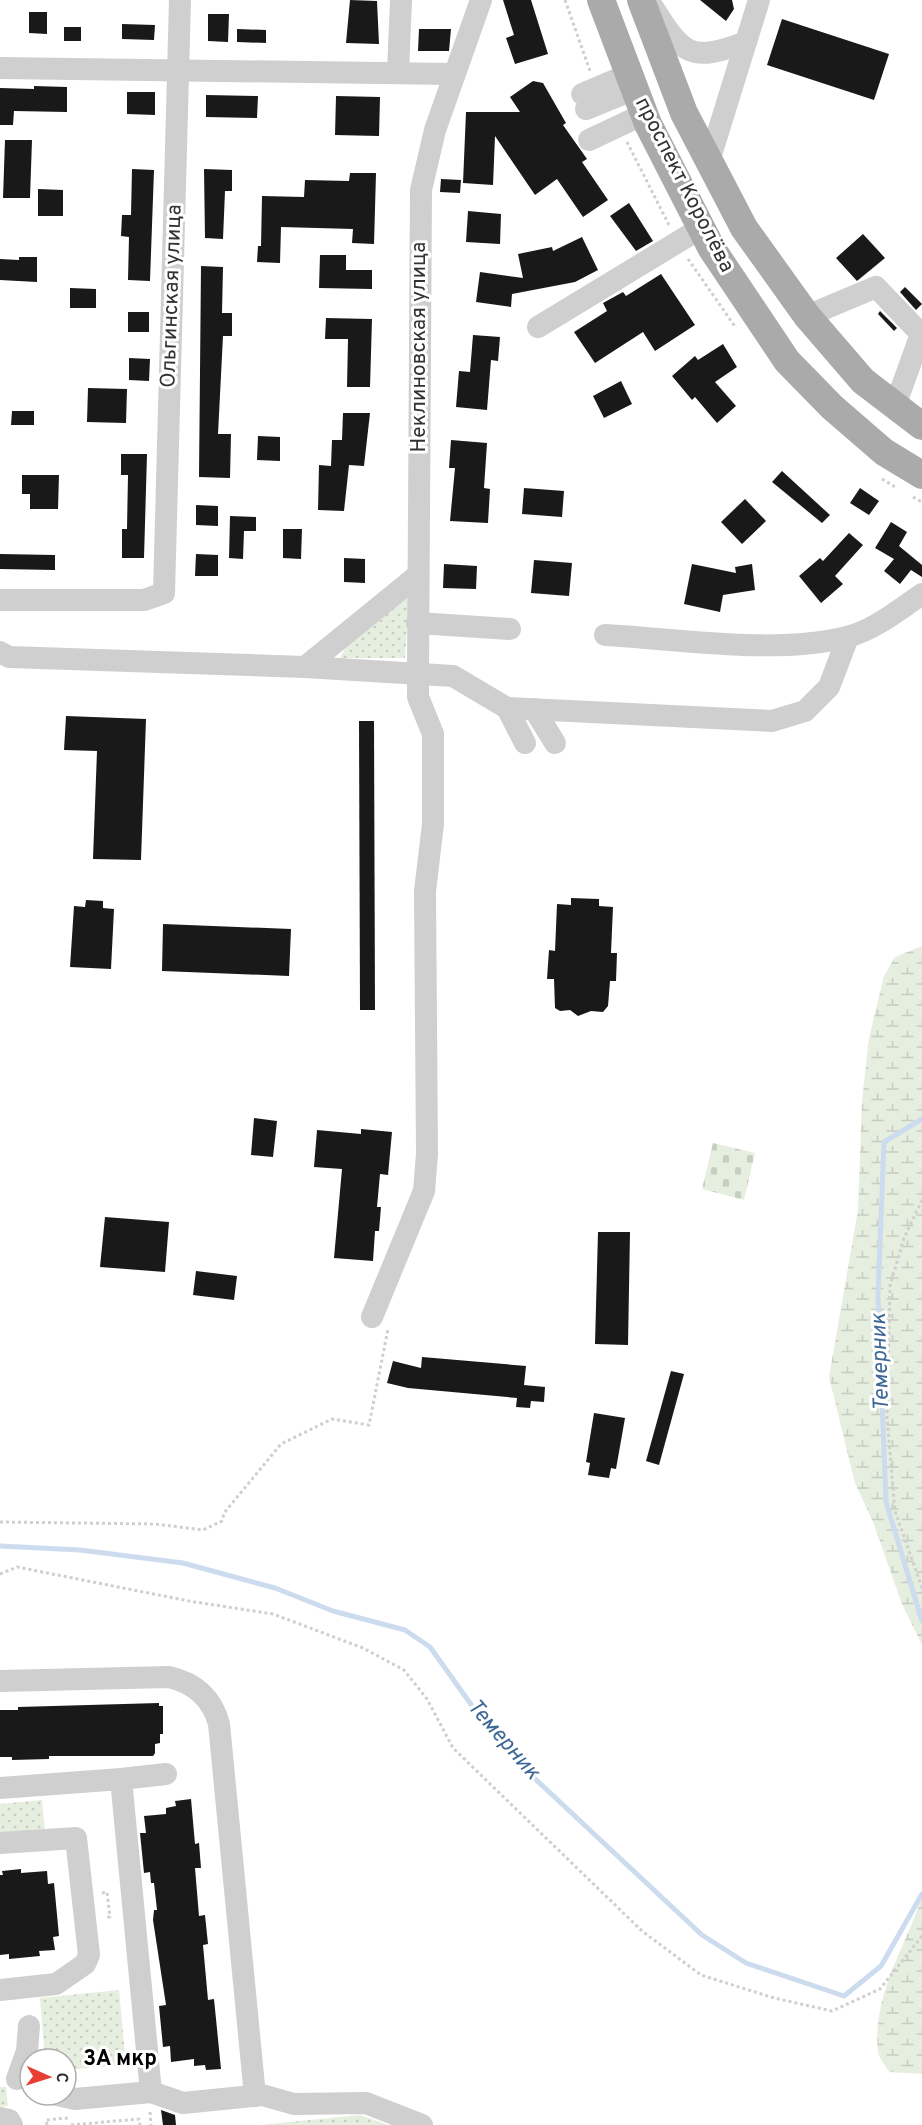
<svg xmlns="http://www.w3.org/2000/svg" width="922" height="2125" viewBox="0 0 922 2125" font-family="Overpass,sans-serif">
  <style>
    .grass { fill: url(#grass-dots) }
    .wetland { fill: url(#wetland-marsh) }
    .cemetery { fill: url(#cemetery-stones) }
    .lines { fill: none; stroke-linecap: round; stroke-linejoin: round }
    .stream { stroke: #ccdcee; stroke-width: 5 }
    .building { fill: #191919 }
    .path { stroke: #cfcfcf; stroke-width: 3; stroke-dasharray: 3 3; stroke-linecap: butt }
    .minor { stroke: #cfcfcf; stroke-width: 22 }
    .major { stroke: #aaa; stroke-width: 28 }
    .labels { text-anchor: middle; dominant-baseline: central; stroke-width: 6; stroke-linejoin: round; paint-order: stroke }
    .street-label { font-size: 21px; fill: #323232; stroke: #fff }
    .water-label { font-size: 22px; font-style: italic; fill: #3d6896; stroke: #fff }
    .neighbourhood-label { font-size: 22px; font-weight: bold; fill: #000; stroke: #fff }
  </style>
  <defs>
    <pattern id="grass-dots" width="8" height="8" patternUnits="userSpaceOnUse" patternTransform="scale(1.5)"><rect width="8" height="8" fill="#e6eee0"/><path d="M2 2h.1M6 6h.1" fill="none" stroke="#c6cdc1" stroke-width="1.8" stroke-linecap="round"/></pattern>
    <pattern id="wetland-marsh" width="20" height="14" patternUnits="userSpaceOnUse" patternTransform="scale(1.5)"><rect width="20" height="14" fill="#e6eee0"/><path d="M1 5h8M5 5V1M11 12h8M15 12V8" fill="none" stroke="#c6cdc1"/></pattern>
    <pattern id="cemetery-stones" width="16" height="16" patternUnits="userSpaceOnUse" patternTransform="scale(1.5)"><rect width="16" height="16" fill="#e6eee0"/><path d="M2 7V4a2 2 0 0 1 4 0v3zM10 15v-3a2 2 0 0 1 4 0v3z" fill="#c6cdc1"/></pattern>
  </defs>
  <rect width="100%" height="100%" fill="#fff"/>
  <g class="grass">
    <polygon points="409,594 405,658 340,658 346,647"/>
    <polygon points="42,1800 45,1832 0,1836 0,1804"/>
    <polygon points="119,1990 126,2065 66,2070 66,2059 45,2059 40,1998"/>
    <polygon points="0,2087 6,2087 8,2106 0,2107"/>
    <polygon points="360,2115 388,2125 259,2125"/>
  </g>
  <g class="wetland">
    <polygon points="922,946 922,1645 902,1604 873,1522 855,1483 829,1377 858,1210 862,1101 869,1038 884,976 895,957"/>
    <path d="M922,1897V2074L889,2072C886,2066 879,2058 878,2052C872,1995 905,1948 922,1897Z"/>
  </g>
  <polygon class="cemetery" points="713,1143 755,1153 744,1200 702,1189"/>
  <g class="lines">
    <g class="stream">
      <polyline points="922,1119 884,1142 878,1296 886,1502 922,1621"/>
      <polyline points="0,1546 80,1550 183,1563 275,1588 333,1611 405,1630 430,1647 490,1731 531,1775 702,1935 746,1963 844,1996 881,1966 922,1894"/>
    </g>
  </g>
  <g class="building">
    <polygon points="350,0 377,1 379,44 346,43"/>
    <polygon points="503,0 531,0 548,54 515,64 506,38 514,35"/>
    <polygon points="700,0 732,0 734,9 726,21"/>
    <polygon points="29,12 47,12 47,34 29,33"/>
    <polygon points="208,14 229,14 228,42 208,41"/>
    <polygon points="782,19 889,54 874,100 767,65"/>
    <polygon points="122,24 155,25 154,40 122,39"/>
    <rect x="64" y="27" width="17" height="14"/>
    <polygon points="237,29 266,30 266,43 237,42"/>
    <polygon points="419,29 451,29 449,51 418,51"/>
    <polygon points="533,81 543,83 566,123 563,125 587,159 582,162 608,200 583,217 557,179 535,195 495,136 493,185 463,183 466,112 520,112 510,97"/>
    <polygon points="34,86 67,87 67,112 14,111 13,125 0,125 0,88 34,89"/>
    <polygon points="127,92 155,92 155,115 127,114"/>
    <polygon points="206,95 258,96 257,118 206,117"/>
    <polygon points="336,96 380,97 379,136 335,135"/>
    <polygon points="5,140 32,140 30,198 3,198"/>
    <polygon points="132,169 154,170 150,281 128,280 129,237 121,236 122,215 131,215"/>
    <polygon points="204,169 232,170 232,191 225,191 223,239 205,238"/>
    <polygon points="350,173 376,173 374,244 352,243 353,229 281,227 280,263 257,262 258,246 261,246 262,196 304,197 305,180 349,181"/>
    <polygon points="441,179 461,180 460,193 440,192"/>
    <polygon points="38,189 63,190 63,216 38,216"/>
    <polygon points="629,203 653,241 636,251 610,216"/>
    <polygon points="468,211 501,214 500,244 466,242"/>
    <polygon points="863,234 885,258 857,281 836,258"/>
    <polygon points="582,237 598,270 575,282 512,294 511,307 476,302 480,272 523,278 518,254 552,247 553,251"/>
    <polygon points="320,255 346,255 346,270 372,270 372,289 319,288"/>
    <polygon points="19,257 37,257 37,282 0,280 0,259 19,260"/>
    <polygon points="201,266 223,267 222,313 232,313 232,336 223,336 218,434 231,434 230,478 199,477"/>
    <polygon points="661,274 695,325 655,351 643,332 595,363 574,332 607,311 603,303 623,292 626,296"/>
    <polygon points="905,287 922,304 916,310 900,292"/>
    <polygon points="70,288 96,289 96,308 70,308"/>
    <polygon points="880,311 897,328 894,331 878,314"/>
    <rect x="128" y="312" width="21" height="20"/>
    <polygon points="326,318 372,319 370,387 347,387 348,339 325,339"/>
    <polygon points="473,335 500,337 498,361 491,360 487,410 456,407 459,371 470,372"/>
    <polygon points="723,344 737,367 715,382 736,406 717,423 695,397 692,400 672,376 695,356 698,360"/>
    <polygon points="129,358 150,359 149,381 129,380"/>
    <polygon points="621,381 632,404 604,418 593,396"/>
    <polygon points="88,388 127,389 126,423 87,422"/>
    <polygon points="12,411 34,411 34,425 11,425"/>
    <polygon points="343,413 370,413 364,466 349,465 344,511 318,510 319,465 331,466 332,440 342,440"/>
    <polygon points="258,436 280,437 280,461 257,460"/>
    <polygon points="451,440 487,443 484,488 490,489 488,523 450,521 455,468 449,468"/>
    <polygon points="121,454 147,454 144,558 122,558 122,529 127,529 128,475 121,475"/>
    <polygon points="782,471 830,515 822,523 772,482"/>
    <polygon points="22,475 59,475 58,509 30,509 30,494 22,494"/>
    <polygon points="524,488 564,491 562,517 522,514"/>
    <polygon points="860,488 879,501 869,515 850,503"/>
    <polygon points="745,499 766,521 742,544 721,522"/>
    <polygon points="196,505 218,506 218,526 196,525"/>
    <polygon points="230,516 256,517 256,531 244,531 243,559 229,558"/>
    <polygon points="891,522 907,532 899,546 922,565 922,577 911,570 900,584 884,571 894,559 875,548"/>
    <polygon points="283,529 302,529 301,559 283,558"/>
    <polygon points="849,533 863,545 835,576 843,584 821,603 799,576 820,558 823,561"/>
    <polygon points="0,554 55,555 55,570 0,569"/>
    <polygon points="196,554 218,555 218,576 195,576"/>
    <polygon points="344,558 365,559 365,583 344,582"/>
    <polygon points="534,560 572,563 569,596 531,593"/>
    <polygon points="444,564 477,566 476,589 443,588"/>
    <polygon points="692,564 736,573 735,567 752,564 755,590 723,595 720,612 684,604"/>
    <polygon points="66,716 146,719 141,860 93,859 97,751 64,750"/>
    <polygon points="359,721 374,721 375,1010 360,1010"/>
    <polygon points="571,898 599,899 599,906 613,907 611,953 617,953 616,981 610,981 608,1006 603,1012 591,1011 578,1016 570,1010 560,1011 555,1008 554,979 547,979 549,950 555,951 557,904 571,905"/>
    <polygon points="86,900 103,901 103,908 114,909 111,969 70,967 74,906 85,907"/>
    <polygon points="163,924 291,929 289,976 162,971"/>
    <polygon points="254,1118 277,1121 273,1157 251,1155"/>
    <polygon points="361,1129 392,1132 388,1175 380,1174 377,1207 381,1207 379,1231 375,1231 373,1261 334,1258 342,1169 314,1167 317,1130 361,1134"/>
    <polygon points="105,1217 169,1222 165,1272 100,1267"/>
    <polygon points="598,1232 630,1232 628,1345 595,1344"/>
    <polygon points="196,1271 237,1276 234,1300 193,1295"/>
    <polygon points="422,1357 526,1366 524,1385 545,1387 544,1402 531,1401 530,1408 516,1407 517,1398 408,1388 387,1383 393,1361 421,1368"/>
    <polygon points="671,1371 684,1374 659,1465 646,1461"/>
    <polygon points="594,1413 625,1418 616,1469 611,1468 609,1478 588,1475 590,1463 586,1462"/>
    <polygon points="159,1703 159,1706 163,1706 163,1734 160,1734 160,1743 155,1744 155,1753 153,1756 49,1756 49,1759 12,1760 12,1757 0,1757 0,1710 18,1710 18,1707"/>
    <polygon points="191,1799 195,1844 199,1843 201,1868 195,1868 199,1916 205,1915 208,1944 203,1945 208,2000 214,1999 221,2069 206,2070 205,2065 194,2066 194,2059 171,2062 170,2046 163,2047 159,2006 166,2005 153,1920 154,1910 157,1910 154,1883 151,1883 150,1872 144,1873 140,1833 146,1833 144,1816 166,1814 166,1808 176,1806 175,1801"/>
    <polygon points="21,1869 21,1873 47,1871 48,1884 54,1883 59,1936 53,1937 55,1950 39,1951 40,1956 9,1959 9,1954 0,1955 0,1875 3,1875 2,1871"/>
    <polygon points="161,2110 175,2115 176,2125 163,2125"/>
  </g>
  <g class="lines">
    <g class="path">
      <polyline points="565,0 590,71"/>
      <polyline points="627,142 669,225"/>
      <polyline points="688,259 736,328"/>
      <polyline points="882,479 897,488"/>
      <polyline points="913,497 922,502"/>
      <polyline points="922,1200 904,1238 890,1286 887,1416 895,1511 922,1588"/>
      <polyline points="0,1522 155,1524 203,1530 222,1521 224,1513 281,1444 332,1419 369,1425 388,1329"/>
      <polyline points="0,1574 17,1567 189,1601 273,1614 363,1648 404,1670 427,1699 453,1748 642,1931 701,1975 774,1998 832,2011 880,1989 922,1936"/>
      <polyline points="102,1893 107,1892 110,1917 105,1917"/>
      <polyline points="150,2112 151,2125"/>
      <polyline points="47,2125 46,2120 68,2118"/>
      <polyline points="71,2125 139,2119 140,2125"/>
    </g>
    <g class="minor">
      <path d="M652,6C683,55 690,63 746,42"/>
      <polyline points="0,68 452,74"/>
      <polyline points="398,72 401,0"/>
      <polyline points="582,94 629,74"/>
      <polyline points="586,109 635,89"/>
      <polyline points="589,140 644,114"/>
      <polyline points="710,158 759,0"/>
      <polyline points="807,316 876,287 921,334 895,406"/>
      <polyline points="538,327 701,228"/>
      <polyline points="0,600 144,600 164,593 180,0"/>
      <polyline points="417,623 510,629"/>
      <path d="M605,635C678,639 776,655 847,637C874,630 899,610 922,594"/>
      <polyline points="0,652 9,657 305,667 453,676 507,708 772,721 805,711 829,687 848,637"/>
      <polyline points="305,667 418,575"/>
      <polyline points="507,708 525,743"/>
      <polyline points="534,709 555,743"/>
      <polyline points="372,1317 424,1191 427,1154 425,891 433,824 433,734 418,697 418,674 421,190 435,130 481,0"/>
      <path d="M0,1681L169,1677C195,1683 212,1698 219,1724L255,2096"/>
      <polyline points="121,1779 166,1774"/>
      <polyline points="0,1788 121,1779 151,2092"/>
      <polyline points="0,1843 76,1838 89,1955 85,1964 56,1984 0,1990"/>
      <polyline points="17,2079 27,2051 29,2026"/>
      <polyline points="57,2095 75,2099 151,2092 183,2103 262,2095 294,2104 366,2103 422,2125"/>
      <polyline points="0,2118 9,2120 12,2125"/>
    </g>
    <g class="major">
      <polyline points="601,0 648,124 712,249 787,361 832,407 884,452 922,475"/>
      <polyline points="641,0 684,113 744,228 807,316 863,381 922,426"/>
    </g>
  </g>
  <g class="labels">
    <g class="street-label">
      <text transform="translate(684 185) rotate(63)">проспект Королёва</text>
      <text transform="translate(172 296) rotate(-88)">Ольгинская улица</text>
      <text transform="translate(419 347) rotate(-90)">Неклиновская улица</text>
    </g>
    <g class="water-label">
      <text transform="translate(881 1362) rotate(-92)">Темерник</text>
      <text transform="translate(503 1740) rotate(49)">Темерник</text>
    </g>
    <g class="neighbourhood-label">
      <text x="120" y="2059">3А мкр</text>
    </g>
  </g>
  <g transform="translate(48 2077) rotate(93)"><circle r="28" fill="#ffffff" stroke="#adadad" stroke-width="1.5"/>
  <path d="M0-4.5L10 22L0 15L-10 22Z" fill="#e83e34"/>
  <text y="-9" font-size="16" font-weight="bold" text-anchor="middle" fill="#323232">С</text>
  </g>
</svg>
